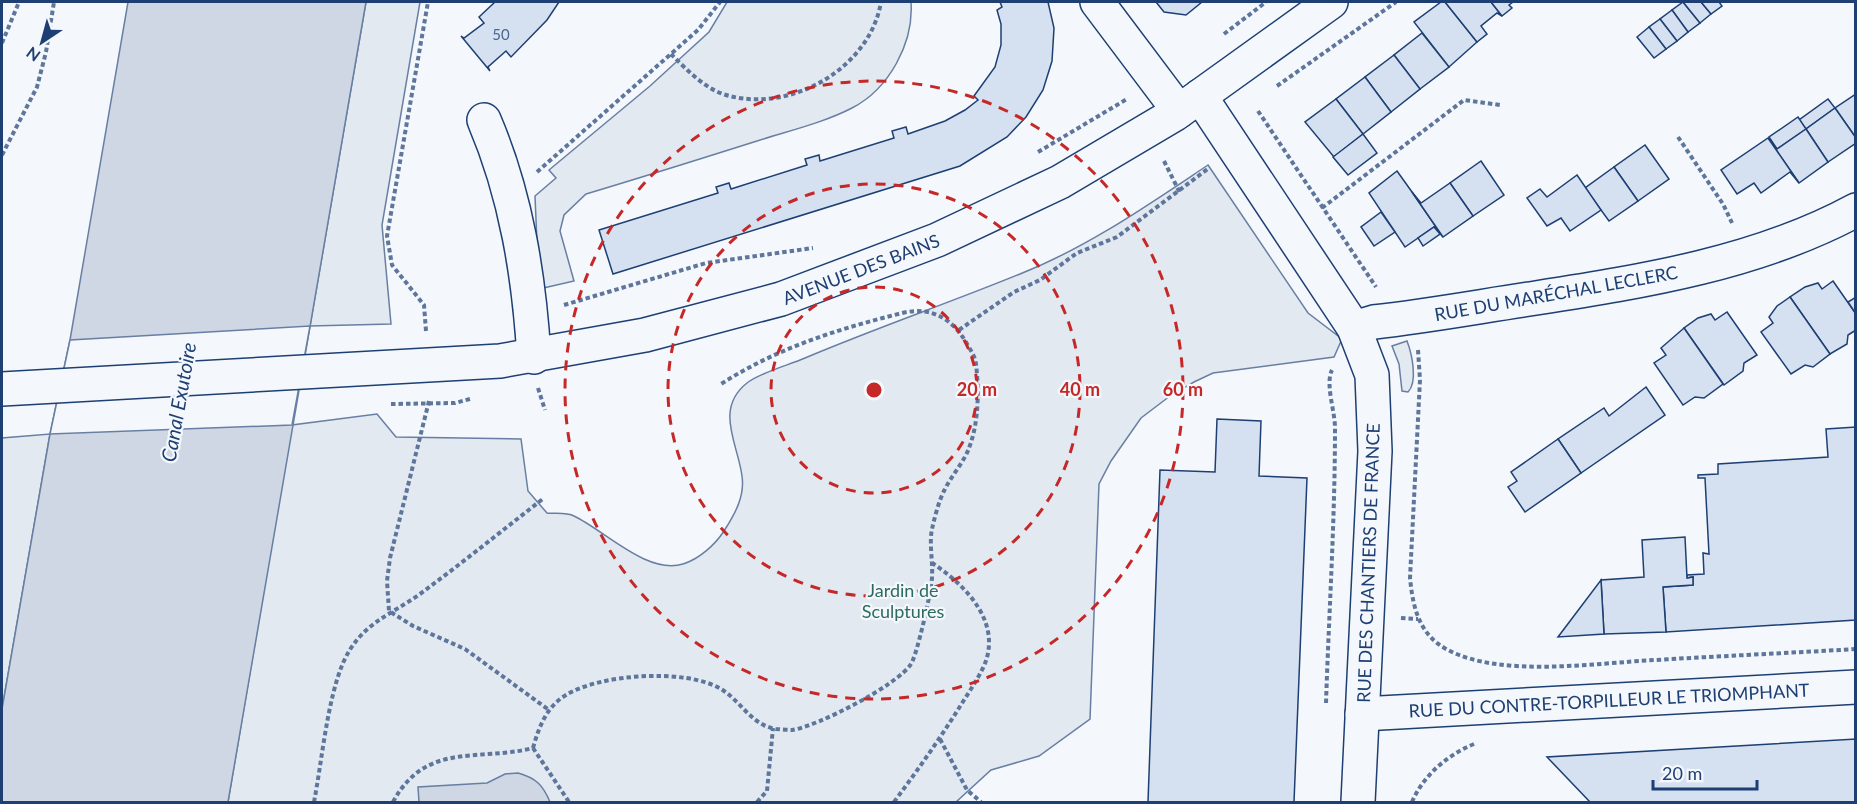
<svg xmlns="http://www.w3.org/2000/svg" width="1857" height="804" viewBox="0 0 1857 804" font-family="Lato,sans-serif">
  <style>
    .green { fill: #e3e9f0; stroke: #687fa3; stroke-width: 1.5 }
    .water { fill: #cfd7e4; stroke: #687fa3; stroke-width: 1.5 }
    .pier { fill: #f4f7fb; stroke: #687fa3; stroke-width: 1.5 }
    .building { fill: #d5e0f0; stroke: #1d3f73; stroke-width: 1.5 }
    .lines { fill: none; stroke-linecap: round; stroke-linejoin: round }
    .minor-casing { stroke: #1d3f73; stroke-width: 36 }
    .path { stroke: #5e769c; stroke-width: 4; stroke-dasharray: 4.5 3; stroke-linecap: butt }
    .minor { stroke: #f4f7fb; stroke-width: 33 }
    .ring { fill: none; stroke: #c62828; stroke-width: 3; stroke-dasharray: 10 8 }
    .labels { text-anchor: middle; dominant-baseline: central; stroke-width: 4.5; stroke-linejoin: round; paint-order: stroke }
    .number-label { font-size: 15px; fill: #4b6792 }
    .street-label { font-size: 18px; fill: #1d3f73; stroke: #f4f7fb }
    .park-label { font-size: 18px; fill: #2c6c60; stroke: #f4f7fb }
    .water-label { font-size: 20px; font-style: italic; fill: #1d3f73; stroke: #f4f7fb }
    .centre { fill: #c62828; stroke: #f4f7fb; stroke-width: 3 }
    .ring-label { font-size: 18px; text-anchor: middle; font-weight: bold; fill: #c62828; stroke: #f4f7fb; stroke-width: 4.5; stroke-linejoin: round; paint-order: stroke }
  </style>
  <rect width="100%" height="100%" fill="#f4f7fb"/>
  <g class="green">
    <polygon points="366,2 420,2 382,225 391,324 310,326"/>
    <path d="M727,2H911C914,43 889,89 852,108C823,123 788,131 757,141C700,159 643,177 586,194L564,215L560,231L574,281L539,289L535,196L556,178L549,170L650,86L709,32Z"/>
    <path d="M1208,165L1308,313L1342,339L1334,357L1213,373L1194,382L1170,396L1141,418L1111,461L1099,484L1090,719L1039,756L991,770L956,802H228L292,425L377,414L396,437L521,439L528,491L547,513C555,514 567,512 574,516C604,530 647,575 683,564C699,559 715,545 724,531C735,514 745,496 742,476C738,444 714,409 747,383C759,373 789,365 805,358C876,328 949,303 1020,274C1088,247 1148,205 1208,165Z"/>
    <path d="M1407,341C1412,354 1418,382 1408,392L1402,391L1399,364L1392,346Z"/>
    <polygon points="50,434 6,686 2,709 2,438"/>
  </g>
  <g class="water">
    <polygon points="128,2 366,2 228,802 2,802 2,709 50,434 70,340"/>
    <path d="M518,773C536,778 543,785 550,802H419L418,787L487,783L505,774Z"/>
  </g>
  <polygon class="pier" points="310,326 292,425 50,434 70,340"/>
  <g class="building">
    <polygon points="495,2 559,2 547,20 511,57 506,51 488,67 490,71 461,36 464,38 484,23 479,17"/>
    <polygon points="1000,2 1048,2 1054,28 1052,61 1043,90 1026,117 1007,137 960,166 613,274 599,230 718,193 716,187 729,183 731,189 807,165 805,159 819,155 820,161 894,138 892,131 906,127 908,134 945,121 965,110 978,100 974,96 995,67 1001,45 1001,24 997,10 1002,7"/>
    <polygon points="1156,2 1202,2 1186,15 1164,12"/>
    <polygon points="1441,2 1445,2 1477,42 1449,67 1414,22"/>
    <polygon points="1445,2 1491,2 1502,16 1497,13 1481,26 1487,34 1477,42"/>
    <polygon points="1491,2 1513,2 1509,5 1512,8 1502,16"/>
    <polygon points="1683,2 1700,23 1688,32 1672,10"/>
    <polygon points="1683,2 1701,2 1711,14 1700,23"/>
    <polygon points="1701,2 1719,2 1722,6 1711,14"/>
    <polygon points="1672,10 1688,32 1677,41 1660,19"/>
    <polygon points="1660,19 1677,41 1666,49 1649,27"/>
    <polygon points="1649,27 1666,49 1654,58 1637,37"/>
    <polygon points="1422,33 1449,67 1420,89 1394,55"/>
    <polygon points="1394,55 1420,89 1391,112 1365,77"/>
    <polygon points="1365,77 1391,112 1363,134 1336,99"/>
    <polygon points="1856,94 1856,138 1835,108"/>
    <polygon points="1336,99 1363,134 1334,157 1305,122"/>
    <polygon points="1828,99 1835,108 1806,129 1799,120"/>
    <polygon points="1835,108 1856,138 1856,143 1828,162 1806,129"/>
    <polygon points="1798,117 1806,129 1777,149 1769,137"/>
    <polygon points="1806,129 1828,162 1799,183 1768,138 1777,149"/>
    <polygon points="1363,134 1377,153 1348,175 1333,157"/>
    <polygon points="1768,138 1799,183 1790,172 1761,193 1754,183 1737,194 1721,170"/>
    <polygon points="1645,145 1669,179 1638,201 1614,167"/>
    <polygon points="1481,161 1504,195 1473,216 1450,183"/>
    <polygon points="1614,167 1638,201 1609,221 1585,188"/>
    <polygon points="1397,171 1412,192 1443,237 1434,227 1405,247 1369,193"/>
    <polygon points="1577,175 1601,210 1570,231 1561,218 1547,226 1527,198 1540,189 1547,197"/>
    <polygon points="1450,183 1473,216 1443,237 1412,192 1421,203"/>
    <polygon points="1381,212 1395,232 1374,246 1361,227"/>
    <polygon points="1434,227 1440,234 1423,246 1418,238"/>
    <polygon points="1833,281 1856,314 1856,330 1848,335 1847,344 1830,354 1790,297 1805,287 1818,283 1822,289"/>
    <polygon points="1790,297 1830,354 1813,367 1805,365 1791,374 1761,332 1773,323 1769,317 1777,306"/>
    <polygon points="1856,297 1856,314 1848,302"/>
    <polygon points="1727,312 1757,355 1744,363 1743,371 1724,385 1684,328 1698,318 1711,314 1715,320"/>
    <polygon points="1684,328 1723,384 1704,398 1695,397 1683,405 1654,363 1666,355 1661,348"/>
    <polygon points="1646,387 1665,415 1581,473 1558,439 1604,408 1609,416"/>
    <polygon points="1217,419 1261,421 1259,476 1307,478 1294,802 1148,802 1160,470 1215,472"/>
    <polygon points="1856,427 1856,620 1666,632 1663,587 1693,585 1693,577 1687,578 1687,575 1704,574 1703,553 1709,554 1705,478 1698,478 1698,475 1718,474 1718,464 1828,457 1826,429"/>
    <polygon points="1558,439 1581,473 1525,512 1508,487 1517,481 1511,472"/>
    <polygon points="1685,537 1687,578 1693,577 1693,585 1663,587 1666,632 1604,634 1601,580 1644,577 1642,540"/>
    <polygon points="1601,580 1604,634 1558,637"/>
    <polygon points="1856,739 1856,802 1590,802 1547,757"/>
  </g>
  <g class="lines">
    <defs>
      <g id="minor">
        <polyline points="1097,2 1179,111"/>
        <polyline points="1200,96 1354,328 1372,375 1375,451 1358,802"/>
        <path d="M484,120C516,195 529,275 534,357"/>
        <path d="M1354,328L1374,322C1428,316 1482,306 1536,298C1645,281 1758,263 1856,210"/>
        <polyline points="2,389 500,361 645,335 781,299 937,240 1060,182 1175,114 1331,2"/>
        <polyline points="1362,714 1856,687"/>
      </g>
    </defs>
    <use href="#minor" class="minor-casing"/>
    <g class="path">
      <polyline points="1224,34 1266,2"/>
      <polyline points="2,43 19,2"/>
      <path d="M671,54C686,69 705,89 726,95C791,114 870,68 881,2"/>
      <polyline points="1277,86 1396,2"/>
      <polyline points="1258,111 1376,287"/>
      <polyline points="1678,137 1723,204 1732,223"/>
      <polyline points="1038,152 1127,99"/>
      <polyline points="2,155 37,87 46,52 54,2"/>
      <polyline points="1164,161 1180,193"/>
      <polyline points="537,172 698,30 720,2"/>
      <polyline points="1322,208 1464,100 1500,105"/>
      <polyline points="564,305 706,263 813,248"/>
      <polyline points="959,330 1014,292 1040,280 1077,253 1117,237 1209,168"/>
      <polyline points="426,331 424,305 392,265 387,236 428,2"/>
      <path d="M1418,350L1420,380L1410,578C1413,608 1419,635 1448,650C1501,678 1596,663 1655,660C1722,656 1789,653 1856,649"/>
      <polyline points="538,388 545,410"/>
      <polyline points="429,401 390,558 387,581 389,611 413,626 465,649 549,710"/>
      <polyline points="391,404 455,403 470,399"/>
      <polyline points="1401,618 1418,619"/>
      <path d="M1326,703C1329,611 1335,520 1335,428C1335,411 1325,384 1332,370"/>
      <polyline points="940,739 967,790 981,802"/>
      <path d="M533,748C539,727 546,707 566,695C600,674 686,668 721,689C741,701 751,725 776,729C780,729 787,730 792,730C816,727 898,685 911,664C917,655 932,589 932,577C933,561 929,544 932,529C935,516 939,500 945,489C952,475 964,462 969,448C979,422 979,390 976,364C975,356 971,351 967,344C953,319 932,306 902,313C838,329 777,348 721,384"/>
      <polyline points="533,748 569,802"/>
      <path d="M314,802C322,761 327,701 343,663C360,624 389,616 420,594C462,563 503,530 544,498"/>
      <path d="M393,802C426,741 478,762 533,748"/>
      <polyline points="757,802 767,791 773,728"/>
      <path d="M894,802C917,771 939,740 959,708C967,695 976,682 983,668C1004,624 966,585 932,563"/>
      <path d="M1412,802C1423,776 1447,755 1474,744"/>
    </g>
    <use href="#minor" class="minor"/>
  </g>
  <g class="ring">
    <circle cx="874" cy="390" r="103"/>
    <circle cx="874" cy="390" r="206"/>
    <circle cx="874" cy="390" r="309"/>
  </g>
  <g class="labels">
    <g class="number-label">
      <text x="501" y="34">50</text>
    </g>
    <g class="street-label">
      <text transform="translate(861 269) rotate(-21)">AVENUE DES BAINS</text>
      <text transform="translate(1556 293) rotate(-10)">RUE DU MARÉCHAL LECLERC</text>
      <text transform="translate(1368 563) rotate(-88)">RUE DES CHANTIERS DE FRANCE</text>
      <text transform="translate(1609 700) rotate(-3)">RUE DU CONTRE-TORPILLEUR LE TRIOMPHANT</text>
    </g>
    <g class="park-label">
      <text x="903" y="590">Jardin de<tspan x="903" dy="21">Sculptures</tspan></text>
    </g>
    <g class="water-label">
      <text transform="translate(178 402) rotate(-80)">Canal Exutoire</text>
    </g>
  </g>
  <circle cx="874" cy="390" r="9" class="centre"/>
  <g class="ring-label">
    <text x="977" y="396">20 m</text>
    <text x="1080" y="396">40 m</text>
    <text x="1183" y="396">60 m</text>
  </g>
  <rect width="1857" height="804" fill="none" stroke="#1d3f73" stroke-width="6"/>
  <g transform="translate(42 42) rotate(216)" stroke="#f4f7fb" stroke-width="4.5" paint-order="stroke">
  <path d="M0-4.5L10 22L0 15L-10 22Z" fill="#1d3f73"/>
  <text y="-9" font-size="16" font-weight="bold" text-anchor="middle" fill="#1d3f73">N</text>
  </g>
  <path d="M1653 780v9h104v-9" fill="none" stroke="#1d3f73" stroke-width="3"/>
  <text x="1662" y="780" font-size="18" fill="#1d3f73" stroke="#f4f7fb" stroke-width="4.5" paint-order="stroke">20 m</text>
</svg>
